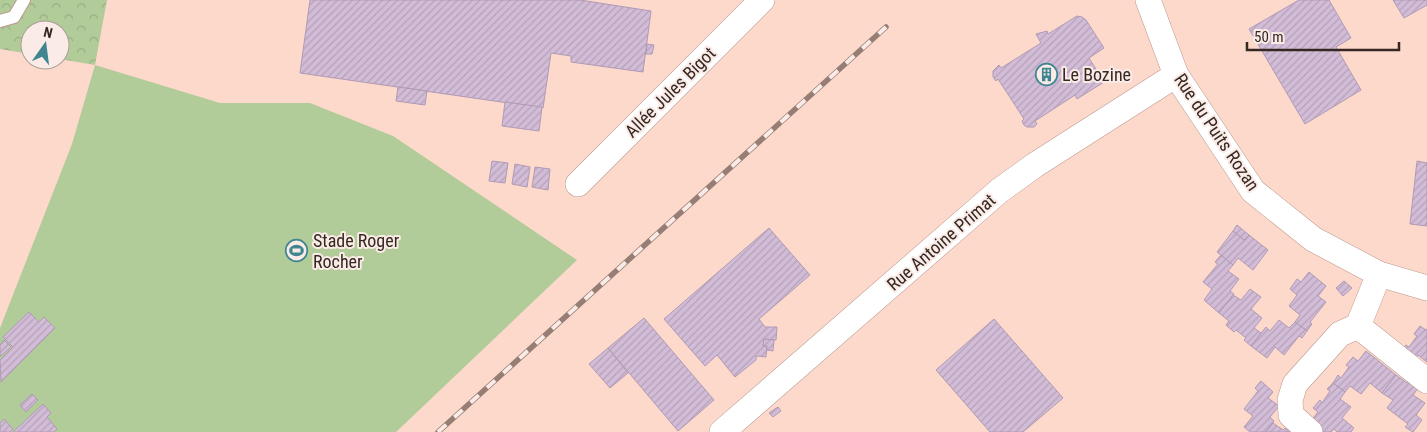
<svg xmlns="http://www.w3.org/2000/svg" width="1427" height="432" viewBox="0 0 1427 432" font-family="'Roboto Condensed',sans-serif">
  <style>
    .forest { fill: url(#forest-crowns) }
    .pitch { fill: #b1cb99 }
    .building { fill: url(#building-hatch); stroke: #b09ab4 }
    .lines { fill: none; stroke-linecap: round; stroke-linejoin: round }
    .service-casing { stroke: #bc9a8e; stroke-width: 14 }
    .minor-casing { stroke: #bc9a8e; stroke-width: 26 }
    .service { stroke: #fff; stroke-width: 12 }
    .minor { stroke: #fff; stroke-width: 25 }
    .rail-casing { stroke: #967e75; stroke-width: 5.5 }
    .rail { stroke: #faebe6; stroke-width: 4; stroke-dasharray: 11; stroke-linecap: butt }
    .labels { text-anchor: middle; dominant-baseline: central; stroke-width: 4; stroke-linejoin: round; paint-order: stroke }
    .poi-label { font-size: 18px; fill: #352823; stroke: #faebe6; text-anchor: start }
    .street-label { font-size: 18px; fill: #352823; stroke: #faebe6 }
  </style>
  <defs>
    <pattern id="forest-crowns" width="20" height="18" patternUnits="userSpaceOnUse" patternTransform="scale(1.25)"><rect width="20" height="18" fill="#b1cb99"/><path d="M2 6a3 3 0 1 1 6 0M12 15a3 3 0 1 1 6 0" fill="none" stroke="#99ae84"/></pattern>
    <pattern id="building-hatch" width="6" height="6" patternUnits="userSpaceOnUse" patternTransform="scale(1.25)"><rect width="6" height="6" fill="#d2bcd7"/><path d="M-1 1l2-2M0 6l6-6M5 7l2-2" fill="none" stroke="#b5a2b8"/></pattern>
  </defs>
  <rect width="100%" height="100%" fill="#fdd9cc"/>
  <polygon class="forest" points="0,0 107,0 95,65 60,59 60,30 30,30 30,54 0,49"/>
  <polygon class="pitch" points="95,65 220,103 310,103 393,136 577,260 396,432 0,432 0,328 72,144"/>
  <g class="building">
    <polygon points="310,0 580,0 651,11 643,72 571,62 571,56 551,53 543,108 300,73"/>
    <polygon points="1299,0 1329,0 1351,38 1336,47 1361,90 1305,124 1249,29"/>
    <polygon points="1393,0 1427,0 1427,5 1404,18"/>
    <polygon points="1077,16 1082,17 1086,20 1104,48 1089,58 1104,82 1077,99 1075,95 1035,121 1037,124 1034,127 1027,127 1024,125 1022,121 1024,119 998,79 996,81 993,77 993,71 999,65 1001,68 1041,43 1036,34 1047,31 1048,34"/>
    <polygon points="647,44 654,45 652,54 646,54"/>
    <polygon points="398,87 427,91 425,105 396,101"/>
    <polygon points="505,102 542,107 539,131 502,126"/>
    <polygon points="492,161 508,163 505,183 489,181"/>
    <polygon points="1417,161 1427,163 1427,226 1410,224"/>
    <polygon points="515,164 530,167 527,187 512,184"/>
    <polygon points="535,167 550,169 548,190 532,187"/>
    <polygon points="1237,225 1249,235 1244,240 1233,231"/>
    <polygon points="769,228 810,275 759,319 765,327 777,327 776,340 764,339 763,346 767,346 766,357 756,356 756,360 735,377 717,355 705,366 664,319"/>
    <polygon points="1233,231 1244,240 1249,235 1268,250 1253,270 1238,258 1233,265 1217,252"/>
    <polygon points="1221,255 1233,265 1228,271 1239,279 1230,291 1234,294 1219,313 1204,300 1212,289 1203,282 1218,264 1215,262"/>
    <polygon points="1309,272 1326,286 1318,296 1326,302 1310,322 1312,324 1307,331 1295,322 1300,315 1289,306 1297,295 1290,289 1297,279 1301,282"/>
    <polygon points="1344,281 1352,288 1343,296 1336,288"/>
    <polygon points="1250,289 1261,297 1251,309 1262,318 1254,328 1261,333 1251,346 1244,340 1246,338 1236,330 1234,332 1226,325 1229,321 1219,313 1233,295 1241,300"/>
    <polygon points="29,312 39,322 44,317 55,328 1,382 0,360 13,347 3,337"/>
    <polygon points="644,318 714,400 678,431 608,348"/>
    <polygon points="994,319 1063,398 1023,432 990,432 936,370"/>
    <polygon points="1279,320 1289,328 1295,322 1307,331 1302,338 1299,336 1284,355 1275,347 1267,358 1251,346 1266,327 1270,331"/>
    <polygon points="1420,326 1426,330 1427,329 1427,362 1418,355 1413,362 1400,351 1406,345 1409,347 1417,336 1414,334"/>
    <polygon points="764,339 774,340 773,351 767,350 767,346 763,346"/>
    <polygon points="4,340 11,347 1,356 0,355 0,345"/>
    <polygon points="608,348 628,373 610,388 589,364"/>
    <polygon points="1366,351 1396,375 1382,393 1370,383 1361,394 1350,386 1345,392 1333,383 1338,375 1341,378 1349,367 1346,365 1353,357 1358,361"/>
    <polygon points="1396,375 1407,383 1410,379 1419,387 1413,395 1425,403 1416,415 1422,420 1413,432 1405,427 1408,424 1387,408 1393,400 1382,393"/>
    <polygon points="1261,381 1273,392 1268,398 1279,406 1270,417 1274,421 1266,432 1250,432 1244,427 1253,416 1244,409 1258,391 1255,388"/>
    <polygon points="1333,383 1345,392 1340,399 1351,407 1342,418 1354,428 1351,432 1337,432 1334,429 1331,432 1323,432 1310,422 1318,412 1313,408 1320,400 1322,403 1330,391 1327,389"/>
    <polygon points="32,394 38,400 26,412 20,405"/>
    <polygon points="43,404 51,413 47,417 57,429 54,432 13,432"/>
    <polygon points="778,407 781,411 773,417 769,413"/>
    <polygon points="4,419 13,429 10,432 0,432 0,423"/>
    <polygon points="1273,423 1283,430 1285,428 1290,432 1266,432"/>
  </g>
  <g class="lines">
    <defs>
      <polyline id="service" points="0,21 14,17 24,0"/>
      <g id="minor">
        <polyline points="1148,0 1176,75 1253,191 1313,239 1379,274 1427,288"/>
        <polyline points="578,184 762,0"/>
        <polyline points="1379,274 1358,326 1427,381"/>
        <polyline points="722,432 999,191 1035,165 1176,75"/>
        <polyline points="1310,432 1291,415 1290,400 1295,384 1340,334 1358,326"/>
      </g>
    </defs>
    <use href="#service" class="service-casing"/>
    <use href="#minor" class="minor-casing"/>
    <use href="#service" class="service"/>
    <use href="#minor" class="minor"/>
    <defs>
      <polyline id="rail" points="438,432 886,27"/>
    </defs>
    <use href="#rail" class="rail-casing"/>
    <use href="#rail" class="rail"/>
  </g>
  <defs>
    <symbol id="building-ring" viewBox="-11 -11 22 22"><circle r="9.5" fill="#faebe6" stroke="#408691" stroke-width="1.5"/><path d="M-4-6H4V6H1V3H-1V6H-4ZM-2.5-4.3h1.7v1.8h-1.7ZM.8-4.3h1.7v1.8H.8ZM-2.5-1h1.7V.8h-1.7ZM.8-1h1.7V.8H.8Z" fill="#408691"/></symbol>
    <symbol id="stadium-ring" viewBox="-11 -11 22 22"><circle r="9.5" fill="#faebe6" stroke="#408691" stroke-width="1.5"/><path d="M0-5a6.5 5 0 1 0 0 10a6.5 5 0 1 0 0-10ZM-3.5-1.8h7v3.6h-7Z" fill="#408691"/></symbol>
  </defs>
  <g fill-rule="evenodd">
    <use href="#building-ring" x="1034" y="62" width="25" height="25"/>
    <use href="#stadium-ring" x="284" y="238" width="25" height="25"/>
  </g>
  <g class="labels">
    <g class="poi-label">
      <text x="1062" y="74">Le Bozine</text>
      <text x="313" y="240">Stade Roger<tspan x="313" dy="21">Rocher</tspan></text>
    </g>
    <g class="street-label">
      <text transform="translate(670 92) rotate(-45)">Allée Jules Bigot</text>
      <text transform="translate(1217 132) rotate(56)">Rue du Puits Rozan</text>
      <text transform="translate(941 242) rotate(-41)">Rue Antoine Primat</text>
    </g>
  </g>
  <g transform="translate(45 45) rotate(14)"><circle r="24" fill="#faebe6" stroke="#ab9d98"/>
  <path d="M0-4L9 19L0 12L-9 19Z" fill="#408691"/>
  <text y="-8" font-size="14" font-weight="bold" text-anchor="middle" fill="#352823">N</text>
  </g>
  <path d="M1247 42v8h152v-8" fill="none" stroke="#352823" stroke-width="2.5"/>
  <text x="1254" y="42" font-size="15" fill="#352823" stroke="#faebe6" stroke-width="4" paint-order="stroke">50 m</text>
</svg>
